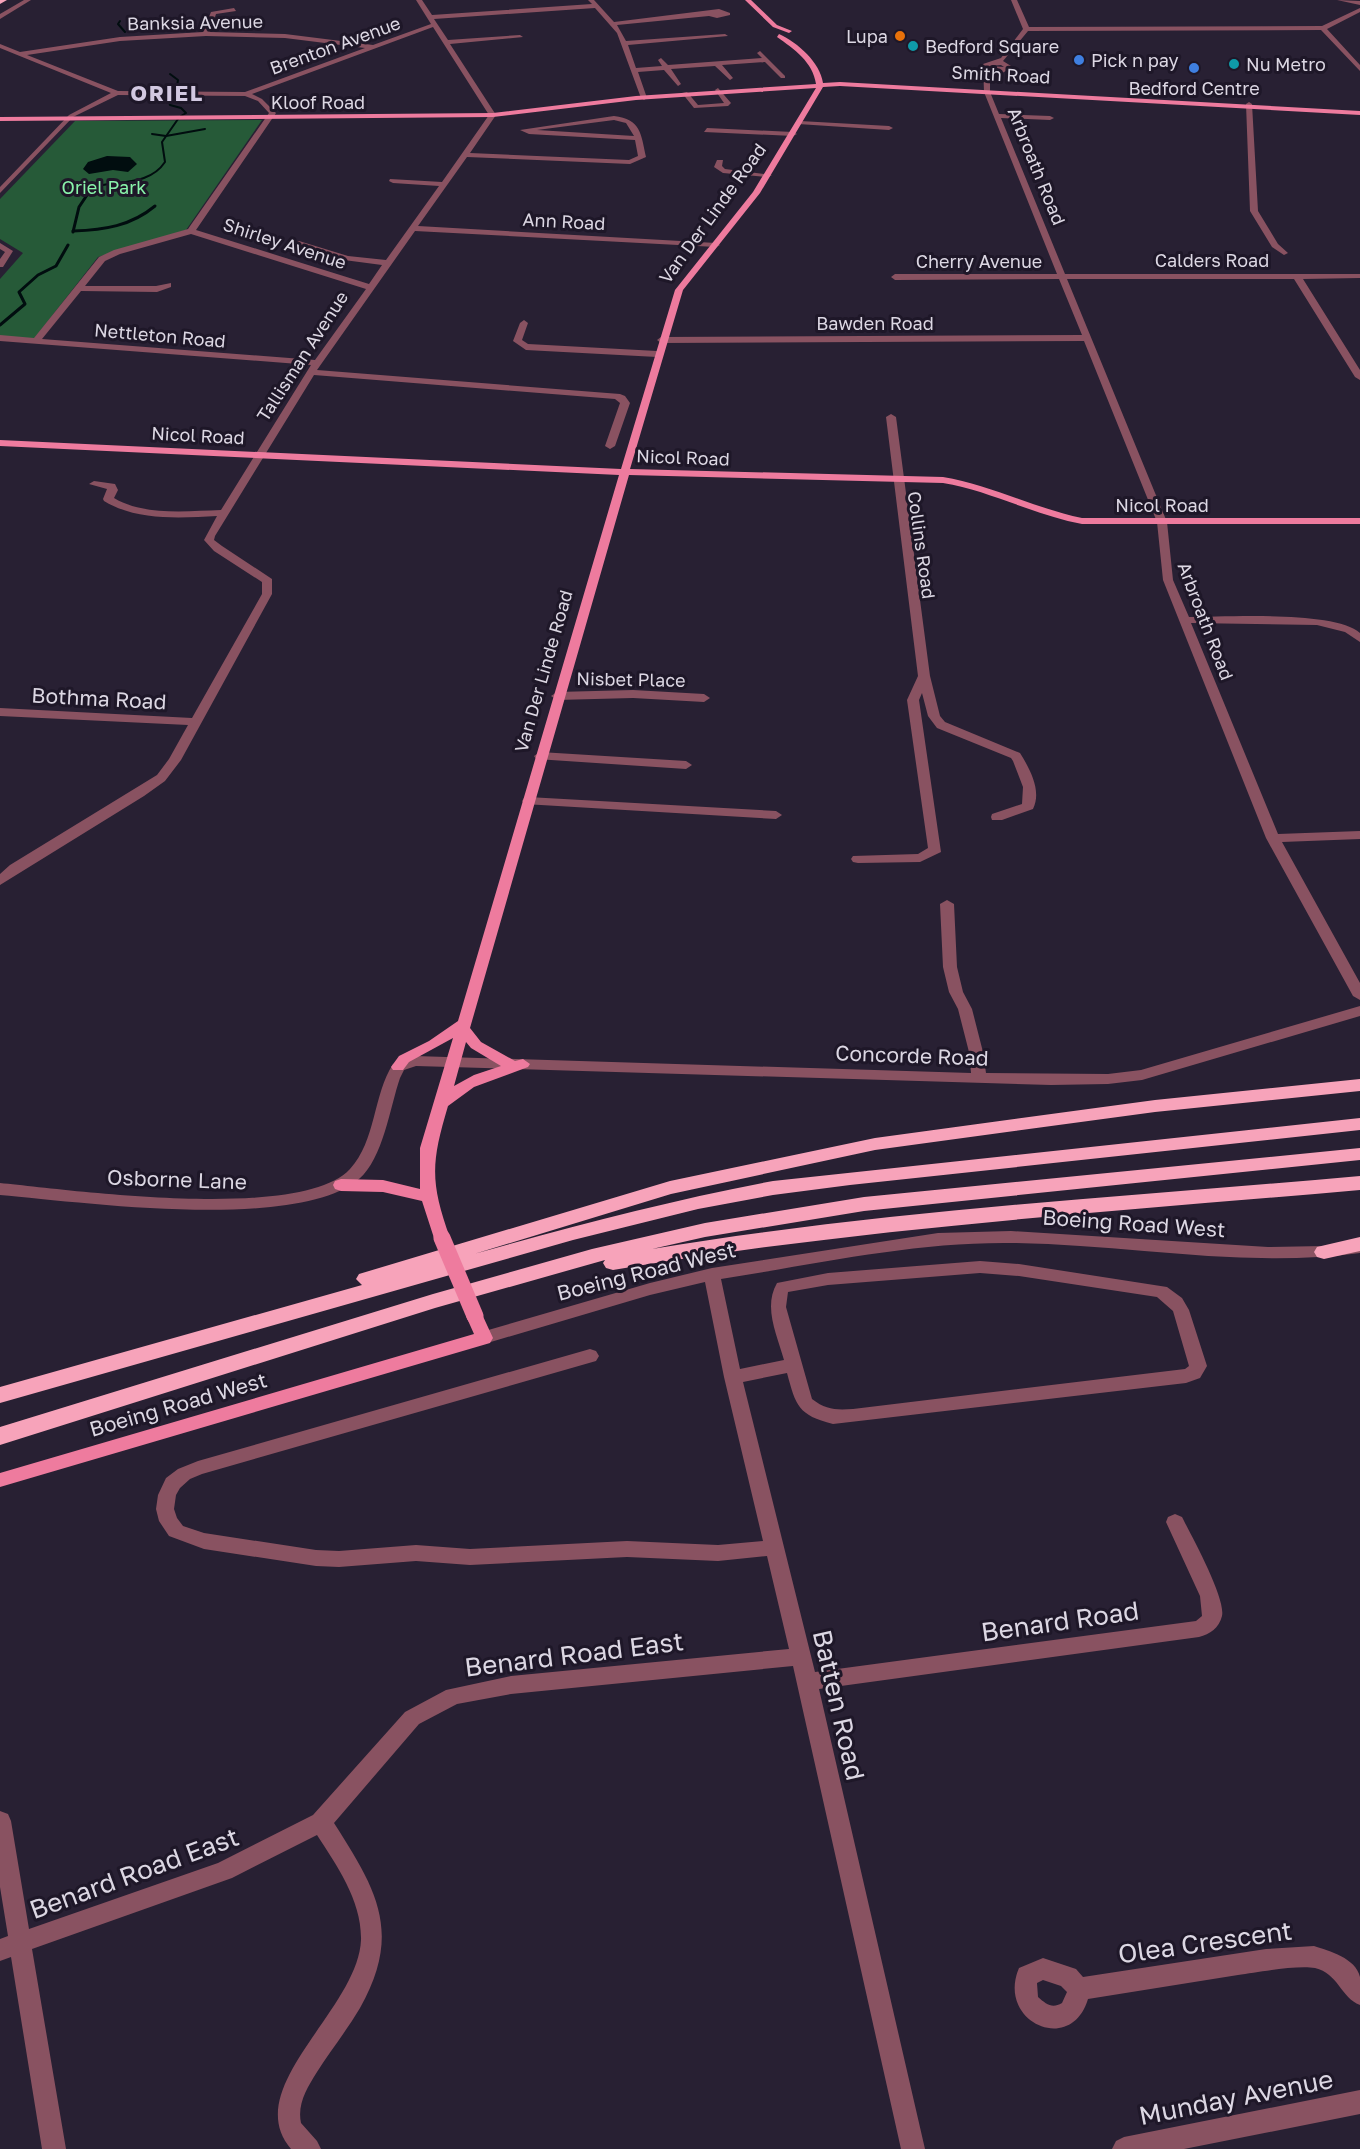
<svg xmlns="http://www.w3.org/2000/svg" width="1360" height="2149" viewBox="0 0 1360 2149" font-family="'Golos Text',sans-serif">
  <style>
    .green { fill: #265a38 }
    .water { fill: #010d0f }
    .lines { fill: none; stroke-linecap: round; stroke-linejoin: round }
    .stream-far1 { stroke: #010d0f; stroke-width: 2 }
    .stream { stroke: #010d0f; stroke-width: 3 }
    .minor { fill: #895261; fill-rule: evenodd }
    .major { fill: #ee7b9e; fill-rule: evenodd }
    .highway { fill: #f7a3ba; fill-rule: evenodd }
    .major-bridge { stroke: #ee7b9e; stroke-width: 17 }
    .food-dot { fill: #e8710a; stroke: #1e1728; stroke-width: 2 }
    .culture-dot { fill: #0f9aa8; stroke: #1e1728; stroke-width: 2 }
    .shop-dot { fill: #3f7fe0; stroke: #1e1728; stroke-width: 2 }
    .labels { text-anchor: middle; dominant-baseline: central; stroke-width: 6; stroke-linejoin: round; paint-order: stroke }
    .far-street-label { font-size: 18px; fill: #dcd7e3; stroke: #1e1728 }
    .far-poi-label { font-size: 18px; fill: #dcd7e3; stroke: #1e1728; text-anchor: start }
    .far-park-label { font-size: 18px; fill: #89f3aa; stroke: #1e1728 }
    .street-label { font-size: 21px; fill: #dcd7e3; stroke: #1e1728 }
    .far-district-label { font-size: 22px; font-weight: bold; letter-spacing: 1.5px; fill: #d2c8e1; stroke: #1e1728 }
    .near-street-label { font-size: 26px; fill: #dcd7e3; stroke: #1e1728 }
  </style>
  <rect width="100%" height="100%" fill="#282033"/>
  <polygon class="green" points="262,120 186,230 98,257 33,340 0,337 0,279 23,253 0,239 0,199 75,121"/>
  <polygon class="water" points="107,156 130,157 137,164 128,172 113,170 89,174 83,169 88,162"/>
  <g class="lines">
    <g class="stream-far1">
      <polyline points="120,21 118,24 125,32"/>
      <polyline points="170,74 178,80 177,86"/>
      <polyline points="173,96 169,102 170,105 181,108 186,113 181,116"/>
      <polyline points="152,134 166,136 205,129"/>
      <path d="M103,185C126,181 151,183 165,162L162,142L178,119"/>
    </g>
    <g class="stream">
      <path d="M73,231C104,230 131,226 155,206"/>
      <polyline points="73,232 79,207 87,195"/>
      <polyline points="0,325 25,304 19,292 38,275 56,266 68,245"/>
    </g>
    <g class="minor">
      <polygon points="24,0 31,0 0,19 0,14"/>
      <path d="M416,0H422L432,15L592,4L588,0H594L614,22L719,9L730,13V15L717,18L709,16L617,25L626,41L725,34L728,36L628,45L636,68L662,66L658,60L661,58L668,65L762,58L757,53L760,51L785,76V78H781L765,62L722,65L733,78L730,80L715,66L671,69L681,84L678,86L664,70L638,72L647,98L644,100L641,98L617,33L595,8L434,19L448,40L520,35L523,37L450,44L496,115L470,153L629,160L638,156L635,140L529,134L520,130L614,116C641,119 641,134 646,157L630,164L467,157L418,226L716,243L720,245L716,247L415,231L317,370L620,394L625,396L630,403L615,446L610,449L605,446L620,403L615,399L314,375L215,536L214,540L222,546L272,579V594L181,760L165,781L144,796L0,885V874L10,865L157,775L169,759L188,725L0,716V708L192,718L262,594V582L214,551L204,540L217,516C180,518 137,521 104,501L103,499L107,489L89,484L94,481L115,484L118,490L114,498C144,516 187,511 221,510L311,365L0,341V335L34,338L99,257L114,250L188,229L269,113L258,101L245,96L118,95L73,117L0,193V187L69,115L111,93L0,48V44L20,52L120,37L203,32L211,12L234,8L236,11L216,14L210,32L285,34L373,45L431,24ZM433,27L489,115L442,182L390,179L389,181L393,183L439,186L386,260L348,256L299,241L295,243L344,260L382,265L369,284L196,230L276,113L262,99L252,94ZM206,36L285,38L365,48L245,92L118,91L27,55L120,41ZM614,120L626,123L634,136L537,130ZM191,234L366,289L315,360L42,339L81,291L157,292L171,287V283L156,286H85L105,261L120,254Z"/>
      <path d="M1011,0H1017L1029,27L1322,26L1360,8V12L1327,29L1360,65V71L1321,30L1028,31L1003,61L1011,66V68L990,80V92L999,114L1050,116L1054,118L1050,120L1001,118L1065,274H1360V278L1303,279L1360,370V380L1355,377L1294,279H1067L1167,522L1173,580L1189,617C1225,617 1335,610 1360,633V642L1345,632L1317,625L1191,623L1278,834L1360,831V839L1282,842L1360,983V1000L1353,996L1266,838L1163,580L1157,522L1084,341L661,343L657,340L661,337L1082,335L1059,279L895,280L891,277L895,274H1057L984,92L983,64L1001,58L1023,29ZM1001,65L1004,67L990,66ZM990,70L998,71L990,75Z"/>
      <polygon points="1337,0 1360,1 1360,5"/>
      <polygon points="718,88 731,103 728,106 694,108 682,93 687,92 698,105 724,103 715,90"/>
      <polygon points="1249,102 1252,104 1258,211 1278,244 1288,253 1284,255 1272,247 1250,211 1246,104"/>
      <polygon points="800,121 889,126 893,128 889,130 798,124"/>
      <polygon points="707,128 793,132 797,134 793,136 704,132"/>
      <polygon points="717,160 723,160 722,166 725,169 772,175 768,177 723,173 714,167"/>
      <polygon points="0,243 13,251 3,267 0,267 0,259 5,252 0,249"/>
      <polygon points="524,320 528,323 522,340 528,344 657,351 661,354 657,357 526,350 513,341 520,323"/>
      <path d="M891,414L896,417L930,676L940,716L945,722L1020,753C1030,769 1042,791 1033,809L1002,820H992L991,817L992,814L1022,804L1023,787L1013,761L1011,758L937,728L928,716L922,693L919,700L941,852L920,862L858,863L853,862L851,859L853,856L918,854L928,848L907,700L918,676L886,417Z"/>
      <polygon points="633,690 704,694 710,698 704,702 633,698 557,700 551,696 557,692"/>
      <polygon points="540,752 686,761 692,765 686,769 536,759 534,756"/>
      <polygon points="528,797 776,811 782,815 776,819 524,804 522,801 524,798"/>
      <path d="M947,900L954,904L957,967L963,992L972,1009L983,1052L986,1073L1108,1074L1141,1070L1360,1006V1016L1142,1080L1108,1084L1051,1085L416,1066L404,1070L400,1078C390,1107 383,1159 359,1179C296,1232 82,1202 0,1195V1183C71,1190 301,1222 350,1169C376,1141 373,1095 393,1064L415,1056L971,1073L969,1052L958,1009L949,992L943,967L940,904Z"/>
      <path d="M1011,1231L1268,1247L1324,1246L1360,1241V1253C1244,1269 1127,1244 1010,1243C913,1242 817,1264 721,1279L740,1369L784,1360C777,1335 763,1307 777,1283L828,1273L980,1261L1019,1264L1167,1287L1182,1298L1189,1310L1207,1366L1200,1378L1186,1383L833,1424C798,1415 796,1406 787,1373L743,1382L815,1672L1196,1621L1202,1616L1200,1596L1166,1522L1168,1517L1175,1514L1182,1517C1191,1535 1226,1598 1222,1616C1219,1628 1210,1634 1199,1637L819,1689L925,2149H901L793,1666L511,1694L457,1704L419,1724L334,1823C376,1889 403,1932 360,2008C347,2030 331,2050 317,2072C307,2088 297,2104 301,2123L317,2141L321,2149H291C239,2088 358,2010 361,1940C362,1901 337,1866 317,1835L232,1878L32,1949L66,2149H42L11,1957L0,1961V1939L8,1936L0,1887V1811L8,1814L11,1821L29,1929L218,1863L313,1815L405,1712L446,1690L511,1676L789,1649L767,1556L718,1561L627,1557L470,1565L416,1561L339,1567L316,1566L204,1549L169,1536L159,1521L156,1509L158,1495L166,1478L178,1469L198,1461L590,1349L596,1351L599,1356L596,1361L202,1474L190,1479L180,1488L176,1495L174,1509L177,1518L183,1526L204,1533L316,1550L339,1551L416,1545L470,1549L627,1541L718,1545L763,1541L724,1377L705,1282L650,1295L484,1344L478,1343L475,1338L478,1333L650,1283L712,1268L938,1233ZM980,1273L1019,1276L1157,1297L1173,1311L1189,1366L1185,1369L853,1409C836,1410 826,1410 812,1399L786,1307L788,1292L828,1285Z"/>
      <path d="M1314,1946C1329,1951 1356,1958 1360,1977C1360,1985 1360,1996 1360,2005C1341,1998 1338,1973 1315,1968C1297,1965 1258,1972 1238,1975C1188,1983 1138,1991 1088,1999C1071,2056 996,2022 1019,1968L1043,1958L1076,1969L1083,1977L1266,1949ZM1043,1980L1061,1986L1067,1992L1062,2003C1052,2009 1046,2004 1038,1997L1037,1983Z"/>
      <polygon points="1360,2090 1360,2114 1184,2149 1112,2149 1116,2141 1124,2137"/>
    </g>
    <g class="major">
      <polygon points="745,0 751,0 777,25 792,31 789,33 773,27"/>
      <path d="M779,34C798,43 820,62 823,83L840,82L1360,111V115L840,86L823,87L760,193L683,290L630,469L943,477C991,485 1034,508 1082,518H1360V524H1082C1034,515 991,491 943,483L629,475L470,1028L481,1042L515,1061L523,1059L530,1064L528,1067L474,1087L448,1106C431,1163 430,1182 450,1238L448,1242H436L434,1238L422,1201L383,1192L341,1191L335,1189L333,1185L335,1181L341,1179L383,1180L420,1189V1148L453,1038L409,1062L403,1070H393L391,1067L399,1056L429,1041L458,1021L619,475L0,446V440L621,469L675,290L753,192L816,88L636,100L493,117L0,121V117L493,113L636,96L816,84C813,62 794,49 777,37ZM466,1042L471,1048L501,1066L474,1075L454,1086Z"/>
      <polygon points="475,1310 481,1312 493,1338 490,1343 0,1487 0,1473 474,1334 466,1316 469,1312"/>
    </g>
    <g class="highway">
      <polygon points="0,0 7,0 0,4"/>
      <path d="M1360,1079V1091L1155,1112L875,1150L671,1194L474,1254C573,1226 672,1200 773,1181L1360,1118V1130L850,1185L773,1195L698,1209L573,1240L0,1403V1387L362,1285L356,1279L359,1274L670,1181L875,1138L1155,1100Z"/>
      <path d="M1360,1148V1160L864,1211L705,1237L652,1249C886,1210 1124,1197 1360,1176V1190C1110,1212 860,1228 613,1270L606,1268L603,1263L605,1260L435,1308L0,1445V1427L433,1294L592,1249L705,1223L864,1197Z"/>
      <polygon points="1360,1237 1360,1251 1324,1259 1317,1257 1314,1252 1317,1247"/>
    </g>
    <polyline class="major-bridge" points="442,1238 475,1316"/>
  </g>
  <circle class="food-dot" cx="900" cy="36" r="6"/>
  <g class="culture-dot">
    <circle cx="913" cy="46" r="6"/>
    <circle cx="1234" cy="64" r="6"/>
  </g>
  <g class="shop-dot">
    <circle cx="1079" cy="60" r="6"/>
    <circle cx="1194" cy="68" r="6"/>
  </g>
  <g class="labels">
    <g class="far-street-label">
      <text transform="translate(195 22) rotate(-1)">Banksia Avenue</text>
      <text transform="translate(335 45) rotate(-20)">Brenton Avenue</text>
      <text transform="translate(1001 74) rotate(3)">Smith Road</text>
      <text x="318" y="102">Kloof Road</text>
      <text transform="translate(1037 166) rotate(68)">Arbroath Road</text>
      <text transform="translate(712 213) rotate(-54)">Van Der Linde Road</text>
      <text transform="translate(564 221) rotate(3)">Ann Road</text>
      <text transform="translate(285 243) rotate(18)">Shirley Avenue</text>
      <text x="1212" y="260">Calders Road</text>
      <text x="979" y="261">Cherry Avenue</text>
      <text x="875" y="323">Bawden Road</text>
      <text transform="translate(160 335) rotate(5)">Nettleton Road</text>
      <text transform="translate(302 356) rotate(-57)">Tallisman Avenue</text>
      <text transform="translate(198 435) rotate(3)">Nicol Road</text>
      <text transform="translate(683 457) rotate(2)">Nicol Road</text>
      <text x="1162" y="505">Nicol Road</text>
      <text transform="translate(922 545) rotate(82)">Collins Road</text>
      <text transform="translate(1206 621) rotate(69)">Arbroath Road</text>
      <text transform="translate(543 671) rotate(-74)">Van Der Linde Road</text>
      <text transform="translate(631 679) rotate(1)">Nisbet Place</text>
    </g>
    <g class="far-poi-label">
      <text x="888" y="36" text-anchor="end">Lupa</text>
      <text x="925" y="46">Bedford Square</text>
      <text x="1091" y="60">Pick n pay</text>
      <text x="1246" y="64">Nu Metro</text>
      <text x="1194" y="88" text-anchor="middle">Bedford Centre</text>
    </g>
    <g class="far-park-label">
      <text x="104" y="187">Oriel Park</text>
    </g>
    <g class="street-label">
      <text transform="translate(99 698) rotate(3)">Bothma Road</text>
      <text transform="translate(912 1055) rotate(2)">Concorde Road</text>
      <text transform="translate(177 1179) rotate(2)">Osborne Lane</text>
      <text transform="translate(1134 1223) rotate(4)">Boeing Road West</text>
      <text transform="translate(646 1271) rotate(-14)">Boeing Road West</text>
      <text transform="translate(178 1404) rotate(-16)">Boeing Road West</text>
    </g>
    <g class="far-district-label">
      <text x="167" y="92">ORIEL</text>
    </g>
    <g class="near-street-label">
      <text transform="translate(1060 1621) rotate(-8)">Benard Road</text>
      <text transform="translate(574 1654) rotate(-7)">Benard Road East</text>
      <text transform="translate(839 1705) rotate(77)">Batten Road</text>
      <text transform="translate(134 1873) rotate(-20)">Benard Road East</text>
      <text transform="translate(1205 1942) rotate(-8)">Olea Crescent</text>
      <text transform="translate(1236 2097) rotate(-11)">Munday Avenue</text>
    </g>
  </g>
</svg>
